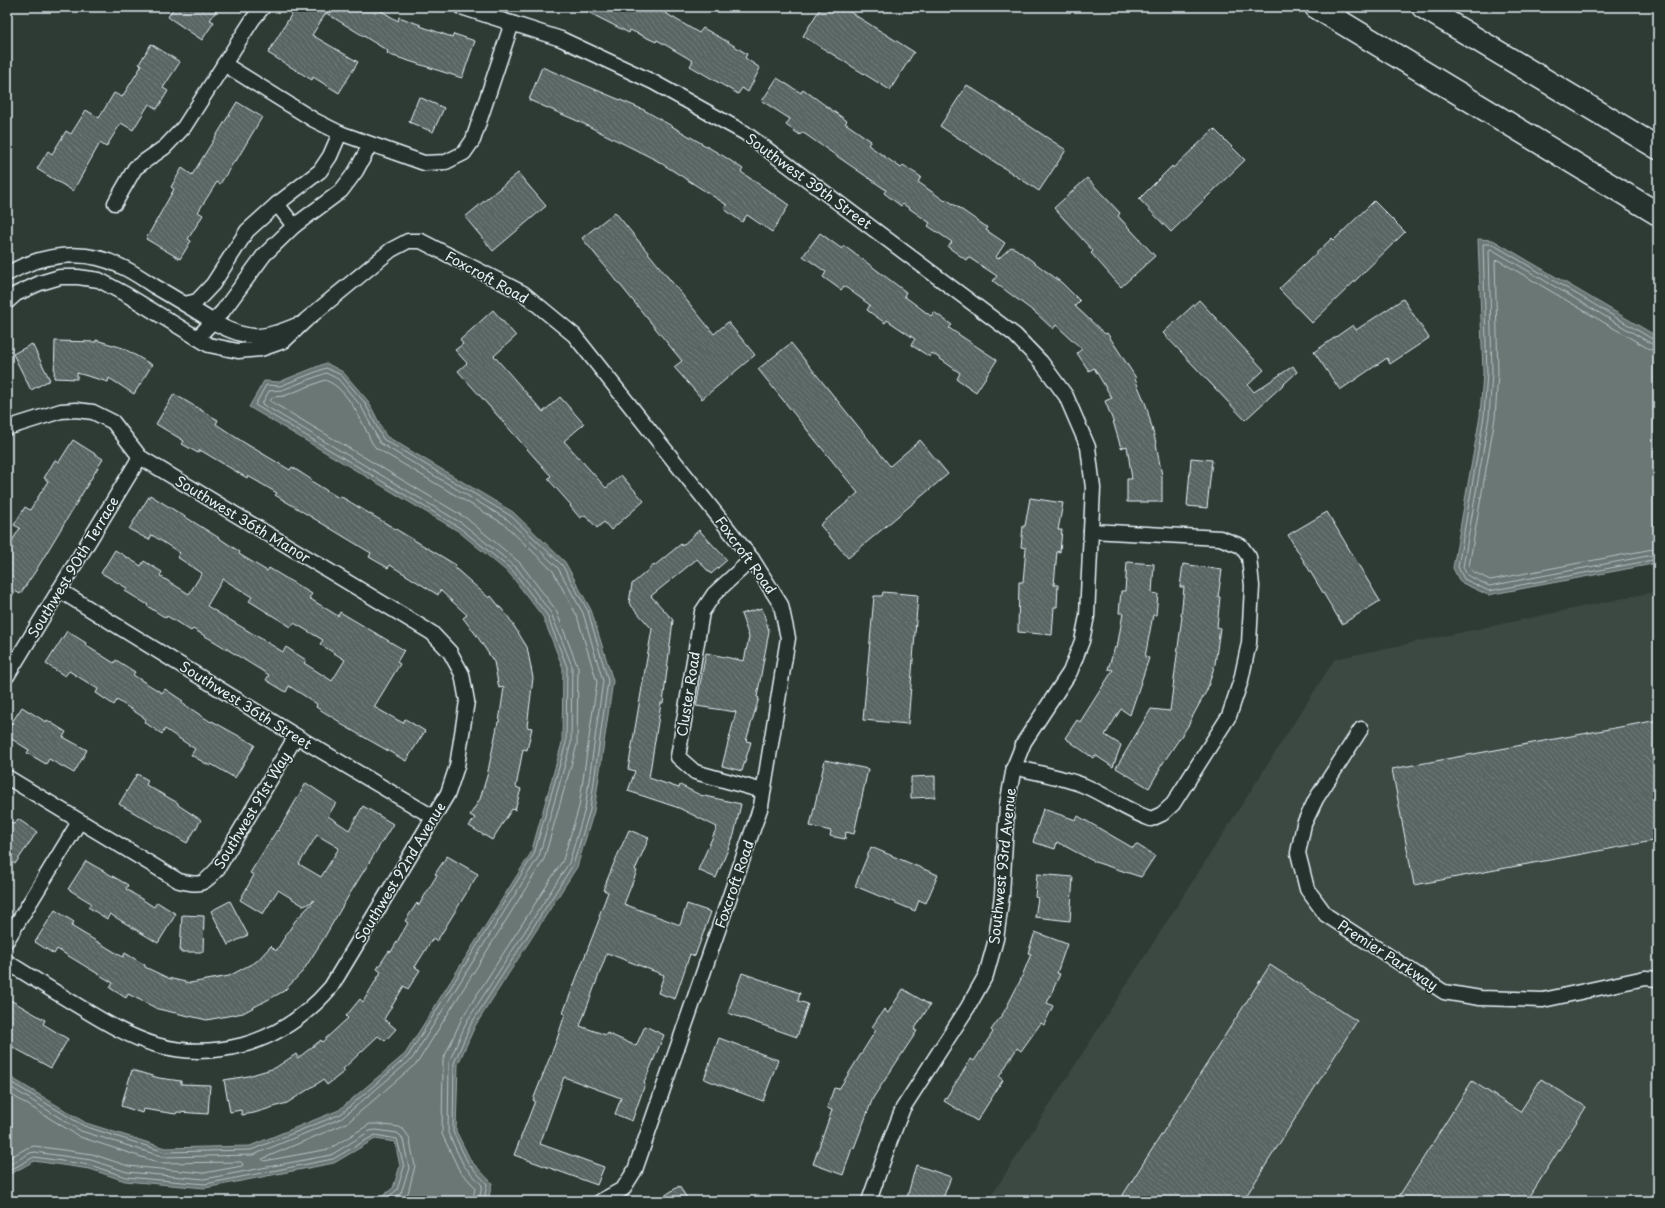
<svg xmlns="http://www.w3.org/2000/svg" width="1665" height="1208" viewBox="0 0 1665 1208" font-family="'Playpen Sans',sans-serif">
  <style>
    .built { fill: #3b4843 }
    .water { fill: #6b7775; stroke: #9da8a9 }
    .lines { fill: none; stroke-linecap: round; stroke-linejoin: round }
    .shore { stroke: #b6c0c4; stroke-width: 1 }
    .building { fill: url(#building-back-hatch); stroke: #e8f1f8; fill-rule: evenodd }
    .street-casing { stroke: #e8f1f8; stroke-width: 17 }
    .highway-casing { stroke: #e8f1f8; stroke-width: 25 }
    .street { stroke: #26332d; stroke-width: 14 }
    .highway { stroke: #26332d; stroke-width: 22 }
    .labels { text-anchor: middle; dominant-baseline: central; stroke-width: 3; stroke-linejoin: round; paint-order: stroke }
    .street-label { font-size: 14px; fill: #e8f1f8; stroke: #26332d }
  </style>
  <defs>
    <pattern id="building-back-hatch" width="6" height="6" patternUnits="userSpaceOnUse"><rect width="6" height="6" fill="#596563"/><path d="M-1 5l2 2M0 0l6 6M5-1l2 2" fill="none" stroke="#717c7a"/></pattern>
  </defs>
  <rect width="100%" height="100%" fill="#2e3b35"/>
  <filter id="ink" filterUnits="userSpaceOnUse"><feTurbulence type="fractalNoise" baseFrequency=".025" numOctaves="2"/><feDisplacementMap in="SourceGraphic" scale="8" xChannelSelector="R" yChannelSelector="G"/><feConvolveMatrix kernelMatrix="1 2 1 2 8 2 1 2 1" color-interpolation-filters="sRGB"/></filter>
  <g filter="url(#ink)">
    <polygon class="built" points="1658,591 1658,1201 988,1201 1335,659"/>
    <g class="water">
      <polygon points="1478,239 1493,240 1658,337 1658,563 1488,595 1460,582 1453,568 1480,416 1483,373"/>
      <polygon points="326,363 343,372 368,401 386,436 513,512 565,562 591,610 613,681 594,811 577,867 475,1026 458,1064 456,1131 471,1161 492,1183 488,1201 376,1201 393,1188 400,1166 395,1142 375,1139 334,1163 205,1188 125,1181 90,1169 34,1161 7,1176 7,1075 86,1123 165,1148 250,1146 339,1110 405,1054 531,853 562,743 563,668 543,617 510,574 458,531 249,407 264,381 279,382"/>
    </g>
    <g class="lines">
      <g class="shore">
        <polyline points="1658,341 1654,340 1492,244 1483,244 1487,373 1484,416 1458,567 1464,579 1489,591 1658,559"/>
        <polyline points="1658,346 1652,344 1491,249 1489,250 1492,373 1489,417 1463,567 1467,575 1489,586 1658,554"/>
        <polyline points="1658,352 1649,349 1498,260 1495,261 1498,373 1495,418 1469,566 1472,571 1490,580 1658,548"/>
        <polyline points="7,1080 84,1126 165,1152 251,1150 341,1114 408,1056 534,854 566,743 567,667 547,615 513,571 460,528 255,405 266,385 280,386 326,368 341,375 365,403 383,439 511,516 562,565 588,611 608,681 590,810 573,865 471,1024 454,1063 453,1132 468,1163 487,1184 484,1201"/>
        <polyline points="7,1085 81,1131 164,1157 253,1155 342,1118 412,1059 539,856 571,743 572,666 551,613 517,568 463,524 262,404 269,391 282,390 326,373 338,379 361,406 380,443 508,520 558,568 583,613 603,681 585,809 569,863 467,1021 449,1062 448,1133 464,1166 482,1185 479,1201"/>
        <polyline points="7,1092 80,1137 160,1163 241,1162 243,1164 242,1166 204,1173 128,1166 92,1154 34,1146 27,1148 7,1159"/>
        <polyline points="7,1166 30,1153 35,1152 91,1160 127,1172 204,1179 331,1155 370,1131 376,1130 397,1133 401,1136 403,1140 409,1168 401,1193 391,1201"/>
        <polyline points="7,1172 34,1157 90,1165 126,1177 205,1184 333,1159 375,1135 397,1139 404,1167 397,1190 383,1201"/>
        <path d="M402,1201L408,1193L415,1166L409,1137L404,1130L399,1127L377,1124H370L329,1149L264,1161L262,1159L347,1123L418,1062L544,859L577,745L578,668L556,610L520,563L466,518L270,401L273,397L284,396L325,380C348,388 362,422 372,443L376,448L504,524L553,571L577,616L597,682L579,807L563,860L462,1018L443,1060L442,1134L459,1170L475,1187L473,1201"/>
      </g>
    </g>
    <g class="building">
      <polygon points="174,7 219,7 210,20 214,22 202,40 168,17"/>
      <polygon points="296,7 375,7 398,21 399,17 421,25 420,26 452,37 454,34 475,41 462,78 387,54 388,51 326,13 312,35 358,62 339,93 313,77 312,80 268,53"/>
      <polygon points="578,7 655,7 699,33 703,28 728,42 747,54 745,58 760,68 748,92 742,88 738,94 690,66 693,61 657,40 656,42 630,30 629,33"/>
      <polygon points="821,7 842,7 914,52 890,90 803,36"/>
      <polygon points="151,44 180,62 163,88 168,91 157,109 149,104 133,130 121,123 106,147 100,143 73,191 37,169 48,151 52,154 66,131 71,134 86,110 99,118 114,93 122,97 142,65 139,64"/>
      <polygon points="542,67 644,110 725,157 743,169 741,172 789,205 772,232 747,215 742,222 724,209 727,205 656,160 580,122 529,100"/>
      <polygon points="777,78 801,93 803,89 822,103 847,121 845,123 871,141 868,145 901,168 903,165 921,177 918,182 945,201 946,199 988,228 986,230 1005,243 996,257 998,259 1011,247 1016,249 1062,283 1080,301 1075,306 1105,334 1107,333 1136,378 1135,379 1146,405 1156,443 1162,476 1162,502 1127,502 1127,479 1132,479 1127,446 1121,448 1113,421 1105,401 1112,398 1094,368 1089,371 1077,353 1082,349 1056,325 1053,329 1037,314 993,281 997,276 968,257 966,260 948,247 952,242 928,226 930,223 903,204 901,206 884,193 886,190 802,132 800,135 786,125 790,119 762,101"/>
      <polygon points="967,85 1066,150 1039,191 940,126"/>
      <polygon points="419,97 444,108 433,132 409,122"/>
      <polygon points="237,102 262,117 236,161 235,160 220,184 217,182 198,212 203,215 188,239 191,241 180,259 146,239 174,189 171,187 182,168 192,175"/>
      <polygon points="1214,129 1245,160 1171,232 1139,199 1172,166 1173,168"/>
      <polygon points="518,173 546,206 493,251 465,217"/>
      <polygon points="1087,178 1120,213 1118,216 1155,256 1121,287 1091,253 1093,251 1054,208"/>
      <polygon points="1374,201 1405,232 1312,323 1279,289 1332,238 1334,240"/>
      <polygon points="615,212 714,334 728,322 755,355 702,399 674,367 682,361 582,238"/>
      <polygon points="820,233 842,249 844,246 862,259 906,292 904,296 931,316 934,312 952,325 949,328 997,360 976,392 957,379 960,373 932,353 930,357 911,345 915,339 887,320 885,323 867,310 870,305 844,286 841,290 823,277 826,272 803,256"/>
      <polygon points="1403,299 1429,338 1390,364 1387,358 1340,390 1314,352 1353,325 1356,330"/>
      <polygon points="1199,300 1264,370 1248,385 1254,392 1293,366 1297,372 1245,420 1163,333"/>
      <polygon points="493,310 516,336 494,356 543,412 560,397 584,424 564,441 606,488 621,475 644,501 611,530 604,522 597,528 585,515 580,518 570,506 571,505 548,479 551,476 458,371 467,363 455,350 463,344 460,340"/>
      <polygon points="96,340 123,348 152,365 134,394 109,378 108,382 77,373 77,379 54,378 55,341 96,342"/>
      <polygon points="791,343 890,466 920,440 948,474 848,558 820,525 858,493 758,369"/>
      <polygon points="32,344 50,380 31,390 13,354"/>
      <polygon points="174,394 218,420 216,424 243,442 290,470 292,467 312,480 311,481 339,498 340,496 456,565 454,567 489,598 491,596 509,618 527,647 533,678 527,727 532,728 527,750 523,749 516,787 521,789 515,810 512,809 492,840 469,826 475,818 470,815 480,799 487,776 498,722 499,722 504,687 499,688 494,662 477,636 463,618 467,615 440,590 438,595 390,565 388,568 369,557 371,553 275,495 277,493 248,476 247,478 200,450 198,453 182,444 184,441 156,424"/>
      <polygon points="73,440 103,459 35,572 20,594 15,591 7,604 7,549 20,528 14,525 25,507 30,510 48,481 44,478 55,460 59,462"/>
      <polygon points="1191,458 1212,460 1207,508 1187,506"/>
      <path d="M150,495L216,536L240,552L239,554L267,571L269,568L312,594L309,598L338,616L340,612L404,650L397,662L400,664L374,707L403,723L405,719L425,731L406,761L339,723L340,722L316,707L317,704L289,686L286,692L266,680L269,675L217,643L193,629L191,631L167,616L166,618L147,606L148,605L125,591L127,588L101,573L115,550L141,566L144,561L162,572L160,576L189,594L202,573L177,557L180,553L152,535L149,540L129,529ZM223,579L252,597L249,601L291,627L294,623L323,640L320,644L345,660L332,681L304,663L306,660L286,647L283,652L207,606Z"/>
      <polygon points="1030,498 1063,503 1058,530 1062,530 1060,552 1057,551 1054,585 1058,585 1057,607 1054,607 1052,635 1018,632 1019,582 1023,582 1026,548 1021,547 1023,526 1025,526"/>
      <polygon points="1327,512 1380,601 1342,624 1288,535"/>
      <polygon points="699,530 727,560 711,574 697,559 651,596 673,620 663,703 661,703 649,778 679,788 680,785 700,795 741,804 734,835 716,878 698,870 717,827 679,808 628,791 635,771 628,769 652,629 629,603 632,584 654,565 654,566 681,544 682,546"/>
      <polygon points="1127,562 1154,564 1152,593 1158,594 1156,615 1153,615 1145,657 1149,658 1130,715 1121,709 1105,735 1121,745 1113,767 1095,755 1093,758 1065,738 1077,720 1080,722 1113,670 1108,669 1115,647 1117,648 1123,613 1119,613 1121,591 1125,591"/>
      <polygon points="1183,564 1222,570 1218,597 1220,597 1217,627 1220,628 1215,664 1207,690 1189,723 1190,723 1159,769 1160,769 1149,788 1116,768 1151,709 1170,711 1182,616 1181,616 1184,587 1180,587"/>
      <polygon points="883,592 918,595 908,724 863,720 874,596 882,596"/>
      <polygon points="762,608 769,631 757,697 759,698 746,741 751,742 742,771 722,766 736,712 696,706 706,653 744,661 749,637 741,614"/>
      <polygon points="67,631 86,643 85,645 114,663 116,660 135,672 133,675 162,693 165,689 183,701 182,703 211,722 212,721 255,745 235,778 211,764 210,766 191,755 195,749 165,729 162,734 144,722 146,719 117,700 114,705 96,693 98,689 69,671 65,676 46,664"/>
      <polygon points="22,707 46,722 47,720 66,732 63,737 87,750 74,773 49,759 46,764 27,753 29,750 7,736 7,730"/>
      <polygon points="1658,720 1658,840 1414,885 1392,769"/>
      <polygon points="825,760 868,769 854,834 846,832 845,839 830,836 831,831 810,826"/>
      <polygon points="137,774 148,780 146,785 178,803 178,805 201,820 187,843 119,804"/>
      <polygon points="935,776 935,797 911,798 911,777"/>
      <path d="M306,783L336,803L328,816L349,830L363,806L393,824L349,895L324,938L303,971L284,991L243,1013L207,1020L158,1009L128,994L126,998L110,988L113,983L80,963L57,949L54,954L35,942L55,910L74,922L71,926L123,957L125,953L145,965V967L168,978L190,983L229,976L257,961L271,946L276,951L295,921L315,900L304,906L278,890L263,914L240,900L254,875L250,873L277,830L278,831ZM317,835L339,848L321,877L299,864Z"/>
      <polygon points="1043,809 1076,820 1078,816 1133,848 1136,844 1155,856 1141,877 1095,862 1057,842 1055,849 1033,842"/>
      <polygon points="18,819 37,832 15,864 7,858 7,820 14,824"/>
      <polygon points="629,830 649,838 635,870 637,871 624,904 680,925 687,904 711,912 695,956 690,954 675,999 658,993 664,975 607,953 580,1026 606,1035 607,1033 636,1046 645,1026 664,1035 644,1083 645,1084 632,1121 615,1114 621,1098 564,1077 540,1144 604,1167 597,1185 514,1155 535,1101 533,1100 557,1039 565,1014 563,1013 600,917 599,916 608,892 603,890 614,863"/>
      <polygon points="871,847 938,875 926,903 919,900 915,911 855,886"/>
      <polygon points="447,856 478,874 437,941 433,938 415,967 420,970 408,989 404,986 384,1019 396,1029 385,1041 378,1036 343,1069 345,1071 327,1085 323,1080 287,1103 254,1113 242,1115 241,1110 230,1112 224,1080 248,1076 275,1068 296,1054 298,1058 321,1040 322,1042 348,1018 346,1016 360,999 363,1002 381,972 377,969 389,951 391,952 408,923 405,921 417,903 419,905 437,875 435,874"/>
      <polygon points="86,861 128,885 126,889 154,907 157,902 176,914 158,943 110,914 107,919 88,907 91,903 68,889"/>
      <polygon points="1037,874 1073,877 1070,921 1035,917 1038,898 1035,897"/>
      <polygon points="230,901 248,935 228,945 211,911"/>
      <polygon points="182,915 204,916 203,952 180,952"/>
      <polygon points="1035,932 1067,944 1057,973 1060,974 1047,1003 1053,1006 1044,1025 1041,1023 1021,1051 1017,1048 999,1077 1003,1080 977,1121 944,1101 971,1059 974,1061 993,1032 991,1030 1004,1012 1020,981 1031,954 1028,953"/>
      <polygon points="1270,965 1357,1021 1243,1201 1119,1201"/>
      <polygon points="742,973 800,993 798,1001 808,1004 797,1037 728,1013"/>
      <polygon points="903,989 930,1005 914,1030 917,1031 873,1098 854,1148 852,1148 843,1175 813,1164 832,1110 827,1108 834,1088 839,1089 876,1030 872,1027 884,1009 888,1013"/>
      <polygon points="7,998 45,1020 43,1024 68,1039 51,1068 7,1044"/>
      <polygon points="719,1038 778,1060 763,1101 704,1079"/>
      <polygon points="132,1070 159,1078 181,1081 181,1084 210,1085 208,1114 177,1112 176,1114 143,1109 142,1113 121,1106"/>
      <polygon points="1541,1079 1586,1107 1527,1201 1396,1201 1472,1081 1520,1112"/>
      <polygon points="916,1165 951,1177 942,1201 906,1201"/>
      <polygon points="679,1186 689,1201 657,1201"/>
    </g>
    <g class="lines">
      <defs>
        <g id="street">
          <polyline points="461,7 561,39 653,82 745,133 1015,335 1041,362 1066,396 1088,447 1093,488 1087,616 1082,641 1070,672 1024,742 1014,767 1007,805 1002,895 996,939 986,975 968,1007 903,1108 890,1141 869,1201"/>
          <polyline points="224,64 314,120 340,133 424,163 446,162 464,153 473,140 512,23"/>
          <polyline points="115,203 135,168 165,147 184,127 253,19 263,7"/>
          <polyline points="277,204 294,226"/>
          <path d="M7,274C41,254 84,248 120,266C132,271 143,279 154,286C175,298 196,311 217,324C249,341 264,339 297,325"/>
          <polyline points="7,302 16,294 40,283 60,277 78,277 99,280 127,295 209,345 238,351 261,349 284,341 306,320 391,250 408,241 421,241 523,293 574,335 752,559 781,605 788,638 761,806 635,1170 623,1189 601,1201"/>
          <polyline points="185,304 197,301 213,284 247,231 277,204 320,171 330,156 340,133"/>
          <polyline points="197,338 223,311 264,255 294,226 341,191 356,171 370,145"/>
          <path d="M7,428L61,411L76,410L93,412L113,422L140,457L432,633L450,652L462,674L467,701L457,766L448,793L331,987C307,1015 279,1035 243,1045C176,1062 135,1041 80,1007C55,992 31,977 7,962"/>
          <polyline points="752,559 714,594 702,612 678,757 695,772 763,791"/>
          <polyline points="59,590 296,736 433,817"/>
          <polyline points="7,676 140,457"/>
          <polyline points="1361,729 1316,799 1304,824 1298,853 1307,889 1326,915 1444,992 1480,998 1543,1000 1645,978 1658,979"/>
          <path d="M1014,767C1037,773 1063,777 1085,786C1108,796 1127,811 1151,819L1162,814L1173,804L1229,716L1241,680L1249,643L1252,586L1249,557L1241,546L1220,538L1091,531"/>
          <path d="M7,777L179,881C202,886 203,885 218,868L296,736"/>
          <polyline points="7,940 79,822"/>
        </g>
        <g id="highway">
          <polyline points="1316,7 1658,214"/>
          <polyline points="1423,7 1658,148"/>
        </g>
      </defs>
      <use href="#street" class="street-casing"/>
      <use href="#highway" class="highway-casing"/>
      <use href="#street" class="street"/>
      <use href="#highway" class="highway"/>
    </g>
  </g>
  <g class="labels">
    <g class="street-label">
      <text transform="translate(809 181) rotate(36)">Southwest 39th Street</text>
      <text transform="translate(487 277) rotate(29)">Foxcroft Road</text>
      <text transform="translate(243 519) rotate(31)">Southwest 36th Manor</text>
      <text transform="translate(746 555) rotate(54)">Foxcroft Road</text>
      <text transform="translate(73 567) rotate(-59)">Southwest 90th Terrace</text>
      <text transform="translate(688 694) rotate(-81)">Cluster Road</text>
      <text transform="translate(246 705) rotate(32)">Southwest 36th Street</text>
      <text transform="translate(252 810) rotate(-59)">Southwest 91st Way</text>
      <text transform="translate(1002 866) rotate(-84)">Southwest 93rd Avenue</text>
      <text transform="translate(400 872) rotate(-59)">Southwest 92nd Avenue</text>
      <text transform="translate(734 884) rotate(-71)">Foxcroft Road</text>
      <text transform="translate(1388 955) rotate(33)">Premier Parkway</text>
    </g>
  </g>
  <rect width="1665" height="1208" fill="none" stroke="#26332d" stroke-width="24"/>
  <rect x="12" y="12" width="1641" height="1184" fill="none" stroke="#e8f1f8" stroke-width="1.5" filter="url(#ink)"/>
</svg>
